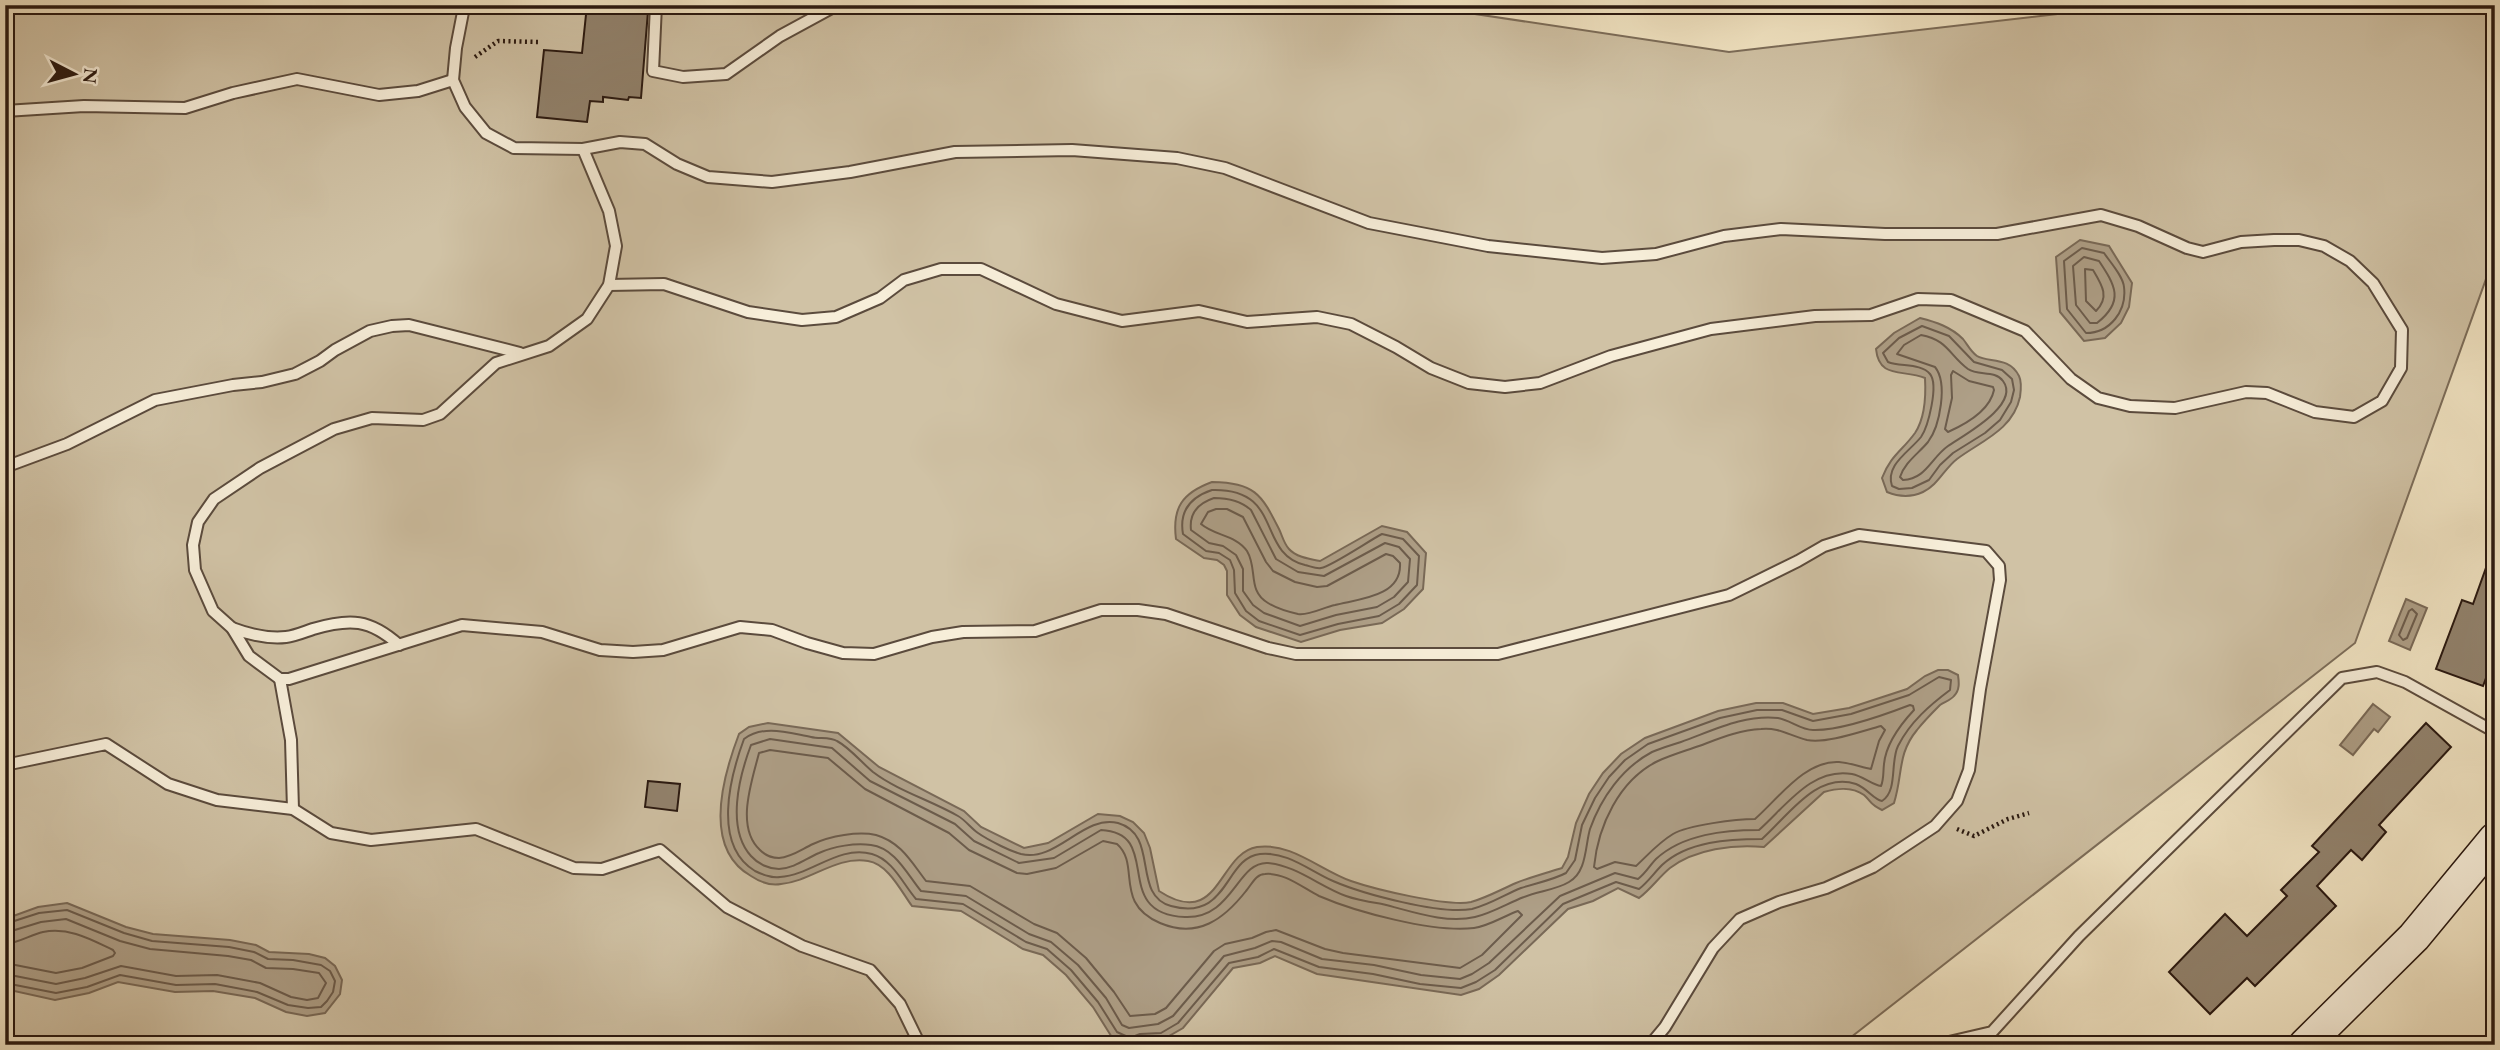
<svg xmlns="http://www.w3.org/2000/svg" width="2500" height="1050" viewBox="0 0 2500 1050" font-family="'EB Garamond',serif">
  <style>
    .green { fill: #d0c2a5; stroke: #7c6d5a; stroke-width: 2 }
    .water { fill: #ae9f87; stroke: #796957; stroke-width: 2 }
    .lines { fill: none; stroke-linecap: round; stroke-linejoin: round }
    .shore { stroke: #6c5c4c; stroke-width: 2 }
    .building { fill: #92836e; stroke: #291810; stroke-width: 2 }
    .lane-casing { stroke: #5b4b3d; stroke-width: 14 }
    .secondary-casing { stroke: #291810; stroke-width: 35 }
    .path { stroke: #291810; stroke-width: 4.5; stroke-dasharray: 2 3.5; stroke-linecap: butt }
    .lane { stroke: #f7eed9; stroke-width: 10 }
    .secondary { stroke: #f7eed9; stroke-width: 32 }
  </style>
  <rect width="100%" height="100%" fill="#f2e5c4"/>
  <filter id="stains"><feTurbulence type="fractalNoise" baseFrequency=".00286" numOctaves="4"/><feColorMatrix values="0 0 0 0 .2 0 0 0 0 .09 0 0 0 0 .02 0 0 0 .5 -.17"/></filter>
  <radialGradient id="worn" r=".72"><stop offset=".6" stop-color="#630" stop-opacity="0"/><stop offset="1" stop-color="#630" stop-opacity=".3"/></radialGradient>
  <polygon class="green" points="5,5 1415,5 1729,52 2135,5 2495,5 2495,254 2355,643 1841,1045 5,1045"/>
  <g class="water">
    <polygon points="2080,240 2109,246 2132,283 2129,307 2121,323 2105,338 2084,341 2060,312 2056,257"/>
    <path d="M1920,318C1936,322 1951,327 1963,339C1967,344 1971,352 1977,356C1988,363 2009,356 2019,376C2022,382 2021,390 2020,397C2013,430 1981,441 1957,459C1944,469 1938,485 1923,492C1910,498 1899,497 1887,492L1882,478C1891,455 1902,451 1915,433C1925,418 1926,396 1925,378C1902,369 1879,379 1876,349L1894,333Z"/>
    <path d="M1212,482C1254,483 1261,493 1279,529C1282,535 1284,544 1289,549C1296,557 1310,559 1320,561L1382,526L1407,532L1426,553L1423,589L1404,609L1382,623L1340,630L1301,642L1256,627L1240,615L1227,595V571L1224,565L1217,560L1204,558L1176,539C1172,508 1182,493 1212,482Z"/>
    <polygon points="2406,599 2427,608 2410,650 2389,641"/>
    <path d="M1938,670H1948L1958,675C1959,682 1960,690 1954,696C1951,700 1944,702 1940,705C1932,713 1924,721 1917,730C1897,754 1903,775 1894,803L1882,810C1869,804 1872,802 1864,795C1853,787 1837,788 1824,792L1764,847C1734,844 1695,849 1670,868C1659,877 1651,889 1639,898L1618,888L1593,901L1568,909L1499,975L1479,989L1461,995L1317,974L1275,956L1260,963L1233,968L1183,1028L1162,1040L1127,1044L1113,1039L1093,1007L1066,975L1043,955L1023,949L961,911L912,906C901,891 888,864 868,861C835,856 812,881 781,884C770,886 760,882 751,876C702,848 723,776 739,734L749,727L768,723L838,733L879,767L964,811L981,827L1024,848L1048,843L1098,814L1120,816L1133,822L1144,833L1150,848L1159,891C1220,931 1218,853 1257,847C1291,842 1320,870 1351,881C1374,889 1448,907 1471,902C1486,898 1502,889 1516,883C1531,877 1546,873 1562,868L1568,857L1576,823L1589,794L1603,773L1621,754L1645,738L1718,711L1756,703H1783L1813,714L1849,708L1907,689L1925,676Z"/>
    <polygon points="2373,704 2390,717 2378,732 2374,729 2353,755 2340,745"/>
    <polygon points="67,903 126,927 153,934 230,940 256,945 269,952 309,954 325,958 335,966 342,980 340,994 325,1013 307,1016 286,1012 255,998 213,991 175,992 118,982 89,993 55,1000 5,989 5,919 38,907"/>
  </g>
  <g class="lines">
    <g class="shore">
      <path d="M2082,248L2104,253C2110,262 2123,276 2124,287C2127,311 2110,333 2086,333L2067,309L2064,261Z"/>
      <path d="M2084,257L2099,261C2115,285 2125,301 2097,323H2090L2076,305L2073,266Z"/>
      <path d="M2085,269L2093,270C2102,285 2110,297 2096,311L2086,301Z"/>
      <path d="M1922,326L1949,336L1974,362L2002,370L2012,379L2014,390L2011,402L2000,420L1985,433L1953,453L1940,465L1929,480L1912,488L1899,489L1892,486C1885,465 1909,452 1921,437C1928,427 1939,385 1930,374C1921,363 1900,367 1888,362L1883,353L1899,338Z"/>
      <path d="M1921,335C1948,340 1949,355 1968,369C1978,376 1995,370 2003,381C2021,405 1962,436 1948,446C1931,458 1926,479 1903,480L1900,477C1905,462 1918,454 1928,442C1940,426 1948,383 1935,367L1897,354L1904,345Z"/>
      <path d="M1953,371L1969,381L1993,387L1994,390C1990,410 1966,424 1948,432L1945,429L1952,398L1951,375Z"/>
      <path d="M1212,490C1284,488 1256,553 1305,565C1310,566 1316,569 1321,568C1332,566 1370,540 1382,534L1403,539L1419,556L1417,585L1399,604L1379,616L1338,624L1300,635L1259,621L1246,611L1235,593L1234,570L1230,560L1219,553L1206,551L1183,534C1179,511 1191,497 1212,490Z"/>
      <path d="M1214,498C1228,498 1241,501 1251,510L1276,559L1298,572L1324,576L1385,543L1399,547L1410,559L1408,582L1394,597L1377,607L1336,615L1300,626L1264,613L1253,605L1243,591V569L1236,555L1223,546L1209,543L1191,530C1189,513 1199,503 1214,498Z"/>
      <path d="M1216,509H1227L1243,517L1266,562L1273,571L1295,582L1317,587L1327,586L1386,554L1393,556L1400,563C1402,597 1358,599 1335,605C1324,607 1309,616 1298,614C1289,612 1276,608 1268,603C1247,591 1258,569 1247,551C1236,535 1215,536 1201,524L1208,512Z"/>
      <polygon points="2412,609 2417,614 2407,638 2403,640 2399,635 2409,611"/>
      <path d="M1939,677L1951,680L1950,690C1930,705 1910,722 1898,746C1890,762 1898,791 1882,801C1873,799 1868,789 1856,784C1817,771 1788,816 1762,839C1729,839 1688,841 1662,865C1654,873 1648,882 1639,889L1616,882L1563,904L1495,970L1476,982L1461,988L1420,984L1373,974L1319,967L1274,949L1258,957L1229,963L1178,1023L1161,1033L1140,1034L1130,1038L1117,1032L1098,1002L1071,970L1047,949L1026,942L963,904L916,899C903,884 893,860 872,854C838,845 812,875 780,877C771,878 763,875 755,871C712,845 730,777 744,739C764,724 789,733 811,737C819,739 830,737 837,741C850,748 861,762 873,772C898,791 930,800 958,816C965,820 971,828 978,833C985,838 993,842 1001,846C1007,849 1014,852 1021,854C1056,863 1084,814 1118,823C1160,835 1131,895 1171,906C1229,922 1224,858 1260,854C1287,851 1310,871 1333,881C1363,894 1441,915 1472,909C1489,905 1506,894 1521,888C1536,883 1553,880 1566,873L1575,860L1582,825L1595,798L1609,777L1625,760L1648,744L1720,718L1757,710H1782L1813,721L1851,714L1909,695Z"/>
      <path d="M1910,705L1913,706L1914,710C1900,725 1886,743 1884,764C1883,772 1884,779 1881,786C1872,785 1863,776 1852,774C1812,767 1786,806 1759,830C1725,830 1683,834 1656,859C1650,865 1646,873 1638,879L1615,873L1560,896L1489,963L1472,974L1460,979L1421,975L1374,965L1322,959L1281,942L1272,941L1255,948L1224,956L1173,1016L1158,1024L1129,1028L1122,1025L1106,998L1078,965L1051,942L1029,934L966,896L921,891C907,874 895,848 871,845C855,843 834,846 819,853C805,859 795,868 779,869C769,869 758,864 751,856C726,828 739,777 751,745L770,739L832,748L870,781L955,824L974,841L1019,863L1054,858L1101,830C1165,833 1109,914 1185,917C1233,919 1237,861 1268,863C1295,865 1321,887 1346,896C1357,900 1370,902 1382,904C1411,911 1445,924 1475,917C1492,913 1508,903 1524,897C1538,891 1556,890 1569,882C1587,872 1585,846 1590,829C1601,798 1622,768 1652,752C1661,748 1672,745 1681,742C1712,731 1745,714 1778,718C1790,720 1801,730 1813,730C1840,731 1884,715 1910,705Z"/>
      <path d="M1881,726L1885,730L1879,741L1871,769C1861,767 1850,763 1839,762C1805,760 1778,799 1755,819C1737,819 1688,825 1673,834C1658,843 1648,855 1636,866L1615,862L1597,869L1594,867C1598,826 1619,780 1658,761C1671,755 1685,751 1699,746C1718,739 1739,730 1761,729C1779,727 1790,736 1807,740C1826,744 1862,731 1881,726Z"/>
      <path d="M770,750L828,758L865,789L949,833L969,850L1017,873L1027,874L1056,868L1103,841L1117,844C1141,865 1113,903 1160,923C1198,939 1224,919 1246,891C1252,884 1256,874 1265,874C1284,872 1303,888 1319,896C1356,912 1434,933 1474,928C1489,926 1504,916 1518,911L1522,915L1482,955L1460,968L1343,953L1325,949L1276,930L1266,932L1252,938L1225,944L1214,951L1166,1008L1155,1014L1130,1016L1114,992L1086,958L1057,933L1034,924L970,886L926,881C912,863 901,842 876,835C858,831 830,836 813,844C802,849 792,857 779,858C772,858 765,855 760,850C735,827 752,781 759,753Z"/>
      <polyline points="5,924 39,913 67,910 124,933 152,941 229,947 254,952 268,959 293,960 321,965 330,971 335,981 333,992 327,1001 321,1007 308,1008 288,1005 257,992 215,984 176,985 120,975 87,987 56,993 5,983"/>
      <polyline points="5,933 41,922 66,919 120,941 150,949 228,956 251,960 266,968 293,969 319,973 326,983 318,998 307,1000 291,997 260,983 217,975 176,976 121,966 85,978 56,984 5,974"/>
      <path d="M5,944C19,943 30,935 43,932C69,927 90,939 113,950L115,953L113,956L82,968L56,973L5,963"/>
    </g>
  </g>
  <g class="building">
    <polygon points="587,5 638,5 638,10 648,11 641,98 629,97 628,100 603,97 603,102 590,101 587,122 537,117 544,50 582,53"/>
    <polygon points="2492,551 2495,551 2495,654 2483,686 2436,669 2462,600 2473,604"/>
    <polygon points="2426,723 2451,747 2379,825 2386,832 2362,860 2351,850 2317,886 2336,906 2255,986 2247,978 2210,1014 2169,972 2225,914 2247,936 2287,896 2281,890 2319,852 2312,846"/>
    <polygon points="648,781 680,784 677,811 645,807"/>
  </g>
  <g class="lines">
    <defs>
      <g id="lane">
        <polyline points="467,5 464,7 456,48 453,80 465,107 486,133 514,148 583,149 620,142 645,144 677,164 708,177 772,182 850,172 955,152 1072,150 1177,158 1225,168 1369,223 1488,246 1602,258 1656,254 1724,236 1781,229 1885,234 1997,234 2101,215 2138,226 2187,248 2203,252 2241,242 2274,240 2299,240 2324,246 2350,261 2373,283 2402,330 2401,368 2382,401 2354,417 2315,412 2267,393 2246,392 2175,408 2130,406 2098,398 2071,379 2025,331 1951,300 1918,299 1871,315 1815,316 1711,329 1611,356 1540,383 1505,387 1469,383 1431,368 1396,347 1351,324 1317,317 1247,322 1199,311 1122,321 1056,304 981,269 941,269 904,280 880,298 836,317 802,320 748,312 664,284 609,285"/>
        <polyline points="656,5 653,71 683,77 726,74 780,36 837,5"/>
        <polyline points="5,111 84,106 185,108 233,93 297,79 379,95 418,91 453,80"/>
        <polyline points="583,149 609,211 616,246 609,285 587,319 549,346 496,363 440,414 423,420 372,418 334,429 260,468 214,499 198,522 193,545 195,570 213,611 232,628 249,656 280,679 289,679 462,625 542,632 600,650 633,652 663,650 740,627 772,630 807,643 843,653 874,654 932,637 963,632 1035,631 1101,610 1138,610 1166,614 1268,648 1296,654 1498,654 1729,595 1798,561 1824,546 1859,535 1986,551 1999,566 2000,580 1980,689 1969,770 1957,801 1935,826 1873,867 1826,888 1779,902 1740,919 1713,948 1665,1027 1650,1045"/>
        <polyline points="5,467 67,444 155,400 233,385 262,382 295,374 320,361 335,350 370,331 392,326 409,325 520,353"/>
        <path d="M232,628C248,634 268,639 286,637C295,636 304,632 313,629C350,618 370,619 399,645"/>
        <polyline points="280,679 291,740 293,809"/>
        <polyline points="5,765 106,744 168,784 217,800 293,809 331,833 371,840 476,829 574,868 602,869 660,850 727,907 802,946 870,970 900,1004 920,1045"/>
        <polyline points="1936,1045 1992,1032 2079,936 2342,678 2377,672 2405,682 2495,732"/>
      </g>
      <polyline id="secondary" points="2305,1045 2414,937 2495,839"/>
    </defs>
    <use href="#lane" class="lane-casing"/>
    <use href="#secondary" class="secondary-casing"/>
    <g class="path">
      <polyline points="475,57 498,41 539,42"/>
      <polyline points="1957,829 1974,836 2008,819 2029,813"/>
    </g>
    <use href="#lane" class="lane"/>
    <use href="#secondary" class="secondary"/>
  </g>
  <rect width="2500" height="1050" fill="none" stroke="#f2e5c4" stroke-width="28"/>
  <rect x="7" y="7" width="2486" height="1036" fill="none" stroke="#291810" stroke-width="3.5"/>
  <rect x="14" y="14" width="2472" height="1022" fill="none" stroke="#291810" stroke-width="2"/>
  <g transform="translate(74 74) rotate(96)" stroke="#f7eed9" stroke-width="5" paint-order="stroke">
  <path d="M0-5L12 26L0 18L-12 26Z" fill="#291810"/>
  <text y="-10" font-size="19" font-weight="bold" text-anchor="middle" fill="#291810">N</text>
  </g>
  <rect width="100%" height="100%" filter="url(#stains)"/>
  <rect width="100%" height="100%" fill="url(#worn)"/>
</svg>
